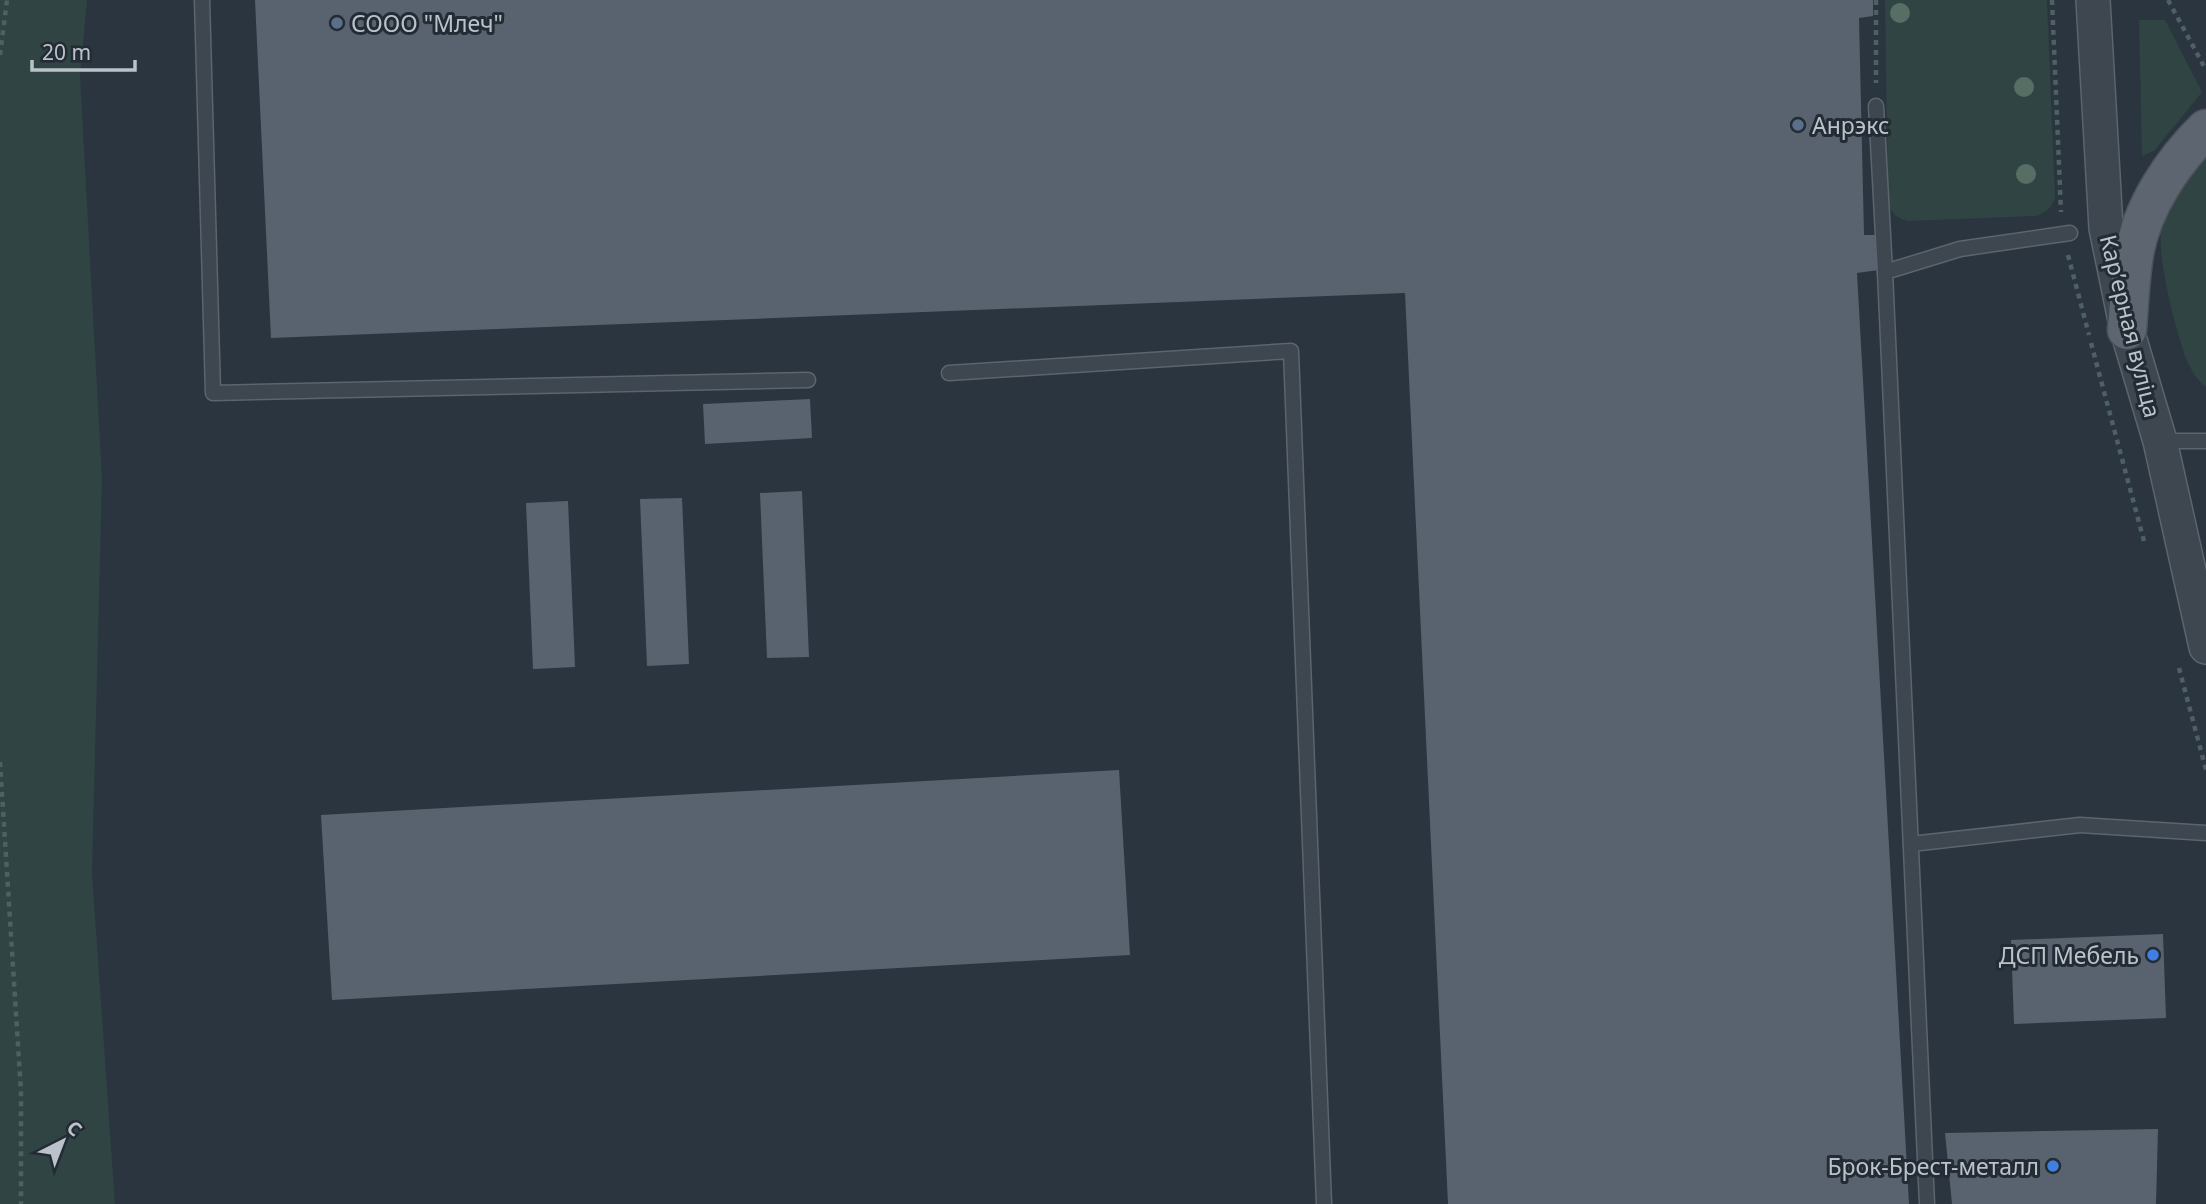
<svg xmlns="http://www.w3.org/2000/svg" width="2206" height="1204" viewBox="0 0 2206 1204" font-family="'Noto Sans',sans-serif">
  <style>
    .green { fill: #2f4443 }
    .building { fill: #59636f }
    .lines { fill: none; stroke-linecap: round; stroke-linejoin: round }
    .service-casing { stroke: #5c646d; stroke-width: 17 }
    .tertiary-casing { stroke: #5c646d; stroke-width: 36 }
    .primary-casing { stroke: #4b525c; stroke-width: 41 }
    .path { stroke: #4e6062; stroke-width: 4.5; stroke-dasharray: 5 5; stroke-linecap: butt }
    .service { stroke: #3e4650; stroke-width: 14 }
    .tertiary { stroke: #3e4650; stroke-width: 33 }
    .primary { stroke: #5d6670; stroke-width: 38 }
    .tree { fill: #576e65 }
    .service-dot { fill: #5c6f8a; stroke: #232b35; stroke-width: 2.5 }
    .shop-dot { fill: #3f7fe0; stroke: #232b35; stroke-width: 2.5 }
    .labels { text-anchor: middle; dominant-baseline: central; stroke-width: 6; stroke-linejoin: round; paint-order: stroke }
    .poi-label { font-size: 23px; fill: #bbc2ca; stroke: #232b35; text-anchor: start }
    .street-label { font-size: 23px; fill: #bbc2ca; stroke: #232b35 }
  </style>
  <rect width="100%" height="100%" fill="#2a3540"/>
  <g class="green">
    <polygon points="0,0 87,0 80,76 102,479 92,873 115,1204 0,1204"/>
    <path d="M1885,0H2047L2055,198C2050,209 2047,212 2036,216L1908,221C1898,218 1893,215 1888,205Z"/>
    <polygon points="2139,20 2165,20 2202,92 2154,151 2142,156"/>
    <path d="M2206,151V387C2198,381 2191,370 2187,361C2176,332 2153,246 2163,218C2169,201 2189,173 2199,157Z"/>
  </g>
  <g class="building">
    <polygon points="255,0 1873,0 1873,16 1859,18 1864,235 1876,235 1879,270 1857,273 1909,1204 1448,1204 1405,293 271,338"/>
    <polygon points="810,399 812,438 705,444 703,404"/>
    <polygon points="802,491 809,657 767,658 760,493"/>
    <polygon points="682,498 689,664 647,666 640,499"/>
    <polygon points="568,501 575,667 533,669 526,503"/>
    <polygon points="1119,770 1130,955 332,1000 321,815"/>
    <polygon points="2163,934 2166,1018 2014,1024 2011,940"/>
    <polygon points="2158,1129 2156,1204 1952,1204 1945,1133"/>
  </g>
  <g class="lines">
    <defs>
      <g id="service">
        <polyline points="202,0 213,393 808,380"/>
        <polyline points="1876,106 1885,272"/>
        <polyline points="949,373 1291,351 1324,1204"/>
        <polyline points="2160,441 2206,441"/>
        <polyline points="1911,844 2080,825 2206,833"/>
        <polyline points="1927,1204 1885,272 1960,249 2070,233"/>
      </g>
      <polyline id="tertiary" points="2093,0 2106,228 2127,330 2160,441 2206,647"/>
      <path id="primary" d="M2127,330C2129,305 2130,279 2134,254C2142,207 2173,161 2206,129"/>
    </defs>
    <use href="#service" class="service-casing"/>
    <use href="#tertiary" class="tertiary-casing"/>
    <use href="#primary" class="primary-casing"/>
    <g class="path">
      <polyline points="1876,0 1876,83"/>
      <polyline points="2052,0 2061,212"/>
      <polyline points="2168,0 2206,70"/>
      <polyline points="0,55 7,0"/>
      <polyline points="2068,255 2089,335"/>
      <polyline points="2091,343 2144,541"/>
      <polyline points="2179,668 2206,770"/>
      <polyline points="0,762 21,1092 21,1204"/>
    </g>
    <use href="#service" class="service"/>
    <use href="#tertiary" class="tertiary"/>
    <use href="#primary" class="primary"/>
  </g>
  <g class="tree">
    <circle cx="1900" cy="13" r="10"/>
    <circle cx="2024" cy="87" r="10"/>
    <circle cx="2026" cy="174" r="10"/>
  </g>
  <g class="service-dot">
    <circle cx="337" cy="23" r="7"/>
    <circle cx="1798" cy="125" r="7"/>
  </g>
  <g class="shop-dot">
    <circle cx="2153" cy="955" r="7"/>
    <circle cx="2053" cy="1166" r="7"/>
  </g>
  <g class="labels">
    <g class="poi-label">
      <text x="351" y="23">СООО "Млеч"</text>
      <text x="1812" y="125">Анрэкс</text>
      <text x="2139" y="955" text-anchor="end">ДСП Мебель</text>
      <text x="2039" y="1166" text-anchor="end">Брок-Брест-металл</text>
    </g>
    <g class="street-label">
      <text transform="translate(2131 326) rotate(76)">Карʼерная вуліца</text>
    </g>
  </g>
  <g transform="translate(63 1141) rotate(42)" stroke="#232b35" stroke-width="5" paint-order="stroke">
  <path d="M0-5L12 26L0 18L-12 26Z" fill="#bbc2ca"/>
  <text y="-10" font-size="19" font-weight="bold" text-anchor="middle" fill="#bbc2ca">С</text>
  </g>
  <path d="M32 60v10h103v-10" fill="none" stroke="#bbc2ca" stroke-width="3.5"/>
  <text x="42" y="60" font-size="21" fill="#bbc2ca" stroke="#232b35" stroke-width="5" paint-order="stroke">20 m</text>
</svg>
